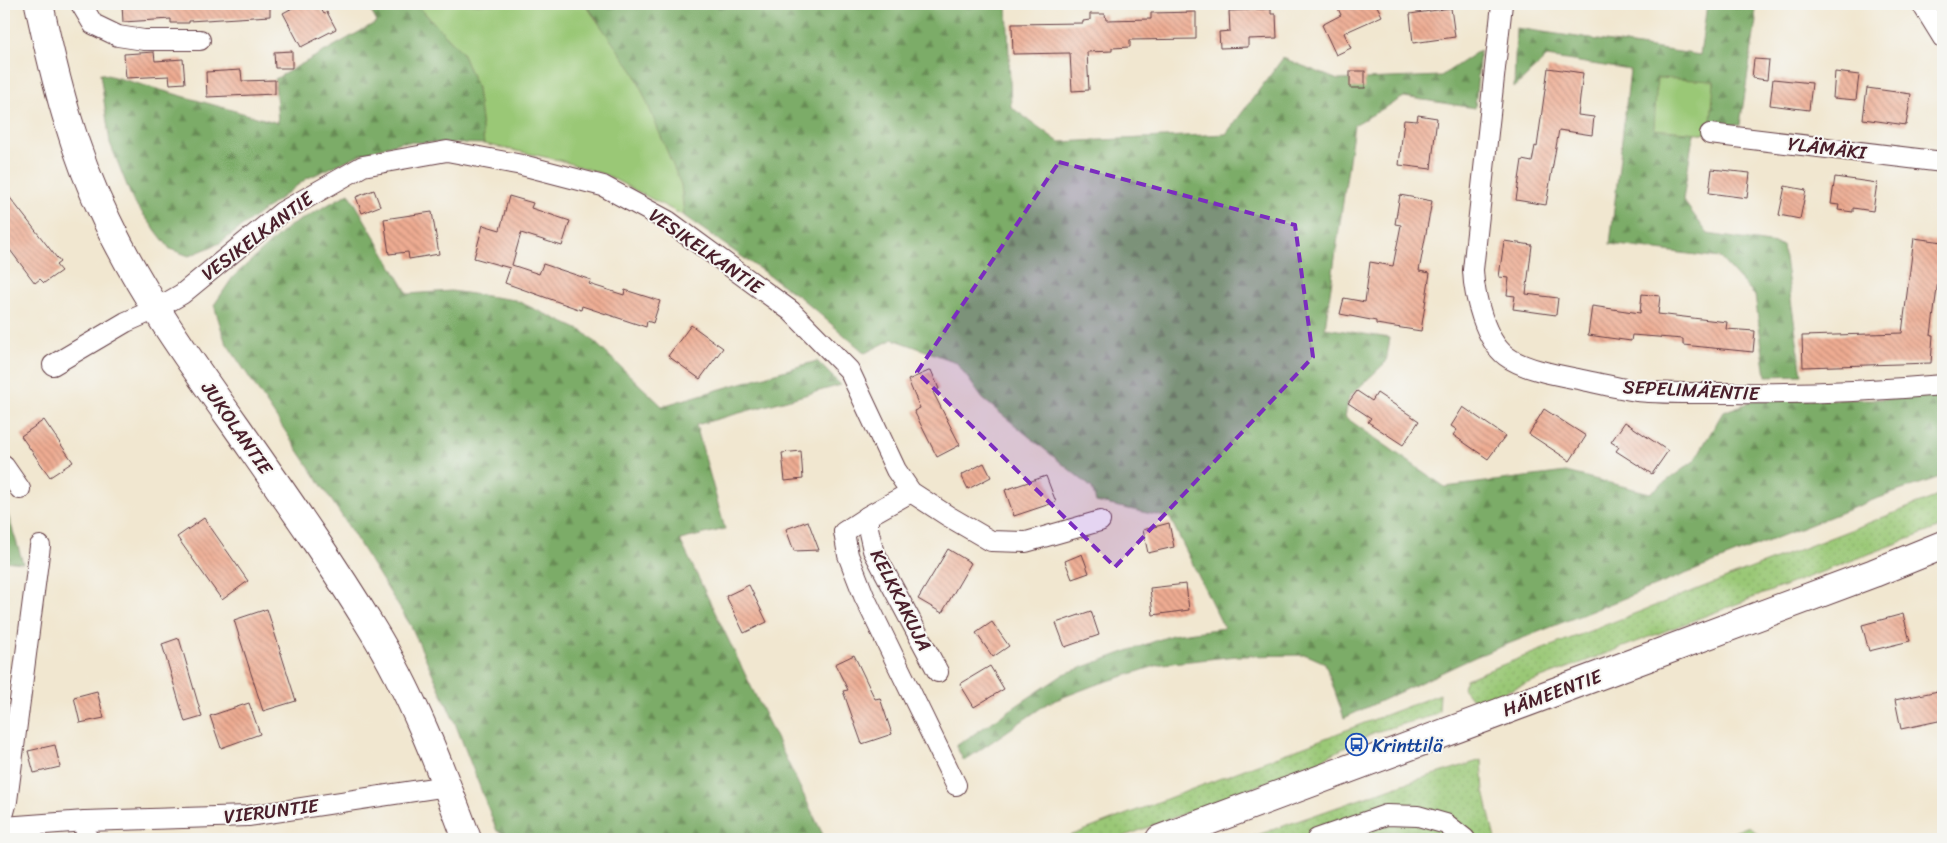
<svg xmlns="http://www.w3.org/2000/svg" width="1947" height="843" viewBox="0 0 1947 843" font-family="Sriracha,sans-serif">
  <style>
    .grass { fill: url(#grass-dots); stroke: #727450 }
    .forest { fill: url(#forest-firs); stroke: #626649 }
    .park { fill: #9ac876; stroke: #727450 }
    .building { fill: url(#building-back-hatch) }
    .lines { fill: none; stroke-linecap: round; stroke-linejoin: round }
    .street-casing { stroke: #633d44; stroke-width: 22 }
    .secondary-casing { stroke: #633d44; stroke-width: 30 }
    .highway-casing { stroke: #633d44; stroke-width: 30 }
    .street { stroke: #fff; stroke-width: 20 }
    .secondary { stroke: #fff; stroke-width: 28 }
    .highway { stroke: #fff; stroke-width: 28 }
    .marked { fill: #7b2cbf; fill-opacity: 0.2; stroke: #7b2cbf; stroke-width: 4; stroke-dasharray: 10 6; stroke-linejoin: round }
    .labels { text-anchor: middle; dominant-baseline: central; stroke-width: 4; stroke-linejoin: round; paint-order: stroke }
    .street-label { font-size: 19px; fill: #4a1f2b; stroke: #f6f6f2 }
    .transit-label { font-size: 19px; fill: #164399; stroke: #f6f6f2; text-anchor: start }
  </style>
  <defs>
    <pattern id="grass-dots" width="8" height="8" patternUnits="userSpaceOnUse" patternTransform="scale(1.25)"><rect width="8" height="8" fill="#9ac876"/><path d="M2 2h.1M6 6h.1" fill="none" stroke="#86ab66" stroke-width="1.8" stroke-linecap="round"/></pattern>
    <pattern id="forest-firs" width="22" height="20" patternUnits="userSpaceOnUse" patternTransform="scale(1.25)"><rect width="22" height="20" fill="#7bac67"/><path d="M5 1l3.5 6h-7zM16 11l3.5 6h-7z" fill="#678b55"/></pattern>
    <pattern id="building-back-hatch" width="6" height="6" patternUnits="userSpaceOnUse" patternTransform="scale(1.25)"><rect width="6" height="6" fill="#eeac92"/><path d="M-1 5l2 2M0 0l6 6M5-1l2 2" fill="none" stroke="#c38b77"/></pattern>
  </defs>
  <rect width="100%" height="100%" fill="#f6f6f2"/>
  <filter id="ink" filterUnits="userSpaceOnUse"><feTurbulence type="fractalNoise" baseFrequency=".02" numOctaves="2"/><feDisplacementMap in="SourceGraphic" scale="10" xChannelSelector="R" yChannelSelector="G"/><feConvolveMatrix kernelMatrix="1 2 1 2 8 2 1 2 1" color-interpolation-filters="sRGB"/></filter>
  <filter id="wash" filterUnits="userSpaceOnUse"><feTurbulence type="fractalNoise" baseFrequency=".0096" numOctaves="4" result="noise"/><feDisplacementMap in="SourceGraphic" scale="20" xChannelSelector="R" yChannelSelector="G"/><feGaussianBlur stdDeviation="1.12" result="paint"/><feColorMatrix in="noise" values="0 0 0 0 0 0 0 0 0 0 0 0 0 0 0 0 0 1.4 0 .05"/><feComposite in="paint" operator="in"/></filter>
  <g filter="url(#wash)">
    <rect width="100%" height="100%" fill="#f1e7d0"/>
    <g class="grass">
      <polygon points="1943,494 1943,526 1483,700 1472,699 1463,688 1466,679"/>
      <polygon points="1440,694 1439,711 1435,715 1375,732 1307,767 1117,839 1062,839"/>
      <polygon points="1482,760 1484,791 1495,839 1441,839 1416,831 1388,832 1349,839 1246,839 1409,782"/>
      <polygon points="1749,826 1763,839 1716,839"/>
    </g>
    <g class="forest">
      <polygon points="367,4 416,4 462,52 477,88 484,144 401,142 361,154 306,179 220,243 189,256 170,249 133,201 110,143 100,73 278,123 275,79 377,22"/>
      <polygon points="585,4 1009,4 1007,4 1011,107 1059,142 1226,134 1283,58 1338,80 1441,76 1480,50 1475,108 1404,97 1354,125 1325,328 1390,338 1386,362 1349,397 1345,417 1445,487 1566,472 1650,493 1694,461 1723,412 1756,400 1887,399 1943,395 1943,476 1873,500 1475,657 1344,718 1325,663 1307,655 1237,656 1162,664 1095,685 1048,703 964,761 956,746 1064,674 1172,635 1224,628 1170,518 1096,502 1092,488 983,399 956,362 893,339 865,353 801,298 684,216 681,185 597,19"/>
      <polygon points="1707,4 1754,4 1756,21 1740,125 1697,123 1692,142 1683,200 1708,234 1783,245 1802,375 1766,376 1755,296 1720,258 1610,244 1630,70 1547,57 1514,88 1516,28 1700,55"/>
      <polygon points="349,193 408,294 451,291 515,300 584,332 662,406 817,361 841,385 696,425 725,529 680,540 825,839 516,839 497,831 455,723 411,626 340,513 225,341 214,305 233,277 288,227"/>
      <polygon points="4,502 23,563 4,561"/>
    </g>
    <g class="park">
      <polygon points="416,4 585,4 635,74 681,185 684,216 606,175 559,160 484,144 477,88 462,52"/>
      <polygon points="1657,78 1714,81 1710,134 1654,129"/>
    </g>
    <g id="blocks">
      <g class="building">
        <polygon points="122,4 270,4 270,16 189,21 189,23 171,23 171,19 123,22"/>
        <polygon points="300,4 318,4 324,14 327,12 336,29 301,47 283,13"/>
        <polygon points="1336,4 1376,4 1382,16 1344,33 1351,48 1336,55 1322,25 1341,15"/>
        <polygon points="1451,8 1455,37 1413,43 1410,14"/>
        <polygon points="1271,9 1271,14 1276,14 1277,38 1248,39 1248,47 1220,48 1219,32 1230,31 1229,11"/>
        <polygon points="1196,12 1196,39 1130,40 1130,47 1112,48 1112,51 1087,52 1089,90 1072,91 1070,53 1013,54 1012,24 1083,23 1083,21 1090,20 1090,14 1105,14 1106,20 1151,19 1151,13"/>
        <polygon points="292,51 292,68 275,68 274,52"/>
        <polygon points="154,52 155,61 183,59 185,83 170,84 169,76 126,78 124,54"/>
        <polygon points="1754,59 1769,60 1767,80 1752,78"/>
        <polygon points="1548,68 1583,73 1578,115 1594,117 1592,135 1559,130 1546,205 1516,200 1522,160 1532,162 1535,146 1537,147"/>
        <polygon points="241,70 242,81 275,80 275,94 207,97 206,72"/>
        <rect x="1350" y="71" width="15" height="17"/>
        <polygon points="1835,72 1859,75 1856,100 1833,98"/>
        <polygon points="1773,79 1812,83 1809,110 1770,105"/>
        <polygon points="1867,88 1911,94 1906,125 1863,119"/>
        <polygon points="1418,115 1437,118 1431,169 1399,165 1404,120 1417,121"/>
        <polygon points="1712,169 1750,173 1747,198 1709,193"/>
        <polygon points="1835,177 1877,183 1873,211 1853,208 1853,212 1838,210 1839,205 1831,204"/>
        <polygon points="1785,186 1806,190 1800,219 1779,215"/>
        <polygon points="4,190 60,262 56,265 61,271 44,283 40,279 35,283 4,242"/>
        <polygon points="374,190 380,206 362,213 356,197"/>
        <polygon points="1400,195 1432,201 1419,271 1430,273 1421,331 1376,324 1376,321 1340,314 1344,298 1365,302 1370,262 1393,266 1401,225 1395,224"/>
        <polygon points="509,196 533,203 531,208 570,221 562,246 521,233 512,265 539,274 543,264 591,280 589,284 624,295 625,290 660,301 653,323 647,321 646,327 582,306 581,310 505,283 510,268 474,258 483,225 500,230"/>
        <polygon points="432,212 439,254 409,259 408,252 389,254 384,219"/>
        <polygon points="1914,238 1943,242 1931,335 1933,335 1931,363 1803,367 1802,336 1902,333"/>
        <polygon points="1504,241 1532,245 1526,294 1558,298 1556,315 1513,309 1515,296 1507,295 1509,278 1499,277"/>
        <polygon points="1642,294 1660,296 1658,314 1727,322 1726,329 1755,331 1753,352 1683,345 1683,339 1632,335 1631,341 1588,335 1592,306 1640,313"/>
        <polygon points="691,325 723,348 700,379 668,356"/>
        <polygon points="931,370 939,389 933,392 960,445 937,457 914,411 920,408 908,380"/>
        <polygon points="1357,391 1372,401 1377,393 1419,421 1403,445 1368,422 1371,418 1348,403"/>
        <polygon points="1463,407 1505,436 1488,459 1453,435 1457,430 1451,426"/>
        <polygon points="1544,409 1586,436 1570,461 1529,434"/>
        <polygon points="44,420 73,462 50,477 21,436"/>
        <polygon points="1625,422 1668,451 1652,474 1616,451 1619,447 1611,442"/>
        <polygon points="801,451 803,479 785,481 782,453"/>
        <polygon points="984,463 991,477 968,489 961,475"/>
        <polygon points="1046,476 1056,502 1014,516 1005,490"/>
        <polygon points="204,518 248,581 222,600 177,537"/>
        <polygon points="808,521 819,550 794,551 786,529"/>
        <polygon points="1169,523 1174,547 1148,553 1143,530"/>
        <polygon points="948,549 971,563 942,613 918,599"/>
        <polygon points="1082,554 1089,573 1072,579 1065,561"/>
        <polygon points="1186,584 1189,610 1153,615 1150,588"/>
        <polygon points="749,585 767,622 744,633 726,596"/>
        <polygon points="267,609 296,701 263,711 234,620"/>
        <polygon points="1091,611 1099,635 1065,647 1056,623"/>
        <polygon points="1903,614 1910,641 1869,651 1862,625"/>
        <polygon points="992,622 1009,646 993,657 976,633"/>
        <polygon points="179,638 202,717 185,722 162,644"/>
        <polygon points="854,655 875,699 880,698 892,734 862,744 843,691 848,690 835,664"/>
        <polygon points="990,666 1004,689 974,707 960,684"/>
        <polygon points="1943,690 1943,720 1901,729 1895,700"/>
        <polygon points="97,691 104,718 80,723 74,697"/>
        <polygon points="249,703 260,734 221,748 210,716"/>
        <polygon points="55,745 60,767 34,773 28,751"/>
      </g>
    </g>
  </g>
  <g filter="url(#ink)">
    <use href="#blocks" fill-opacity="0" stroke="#633d44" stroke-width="1"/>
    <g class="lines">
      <defs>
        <g id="street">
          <polyline points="81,4 93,24 118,36 144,40 200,40"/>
          <path d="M1502,4L1473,270C1474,296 1485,340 1506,356C1523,369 1557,375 1578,379C1597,383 1617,388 1637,391C1668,394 1701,393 1732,393C1802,394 1873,391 1943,385"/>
          <polyline points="1922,4 1943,38"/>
          <polyline points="1710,134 1943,162"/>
          <polyline points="53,365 126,322 156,309 182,294 282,212 363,166 447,151 522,165 603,186 668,221 791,311 849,370 896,470 911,492 948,516 991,541 1026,542 1100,521"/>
          <polyline points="4,466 20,489"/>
          <polyline points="911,492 868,516 868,528 873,550 938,672"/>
          <polyline points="867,517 844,532 848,555 864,596 956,785"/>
          <polyline points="4,812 7,801 40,546"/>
          <polyline points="85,821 86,839"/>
          <polyline points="4,827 85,821 248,816 447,786"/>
          <polyline points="1317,839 1386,815 1418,816 1446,824 1465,839"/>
        </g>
        <path id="secondary" d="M39,4C55,79 73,152 107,221C142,294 189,360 236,426C282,492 329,558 371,627C412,693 440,767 467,839"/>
        <polyline id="highway" points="1160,839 1874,573 1943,545"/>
      </defs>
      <use href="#street" class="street-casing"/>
      <use href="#secondary" class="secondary-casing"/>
      <use href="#highway" class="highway-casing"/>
      <use href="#street" class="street"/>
      <use href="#secondary" class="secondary"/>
      <use href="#highway" class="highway"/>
    </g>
  </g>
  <path class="marked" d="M1059,162L1295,225L1313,357L1115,567L917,372Z"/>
  <defs>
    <symbol id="bus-ring" viewBox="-11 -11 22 22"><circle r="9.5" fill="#f6f6f2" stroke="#1a4fb4" stroke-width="1.5"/><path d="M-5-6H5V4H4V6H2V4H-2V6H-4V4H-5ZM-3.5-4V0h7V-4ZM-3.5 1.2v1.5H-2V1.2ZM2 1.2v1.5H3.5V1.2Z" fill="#1a4fb4"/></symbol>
  </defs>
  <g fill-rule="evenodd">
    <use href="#bus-ring" x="1344" y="732" width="25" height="25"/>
  </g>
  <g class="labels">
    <g class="street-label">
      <text transform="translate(1827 148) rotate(7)">YLÄMÄKI</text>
      <text transform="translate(257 236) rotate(-37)">VESIKELKANTIE</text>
      <text transform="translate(706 251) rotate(35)">VESIKELKANTIE</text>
      <text transform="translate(1691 390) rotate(3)">SEPELIMÄENTIE</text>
      <text transform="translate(237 428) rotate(55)">JUKOLANTIE</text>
      <text transform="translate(901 600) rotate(63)">KELKKAKUJA</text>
      <text transform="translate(1552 693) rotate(-20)">HÄMEENTIE</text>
      <text transform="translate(271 811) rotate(-7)">VIERUNTIE</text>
    </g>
    <g class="transit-label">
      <text x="1372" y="745">Krinttilä</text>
    </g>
  </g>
  <rect width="1947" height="843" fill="none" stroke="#f6f6f2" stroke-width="20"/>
</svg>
